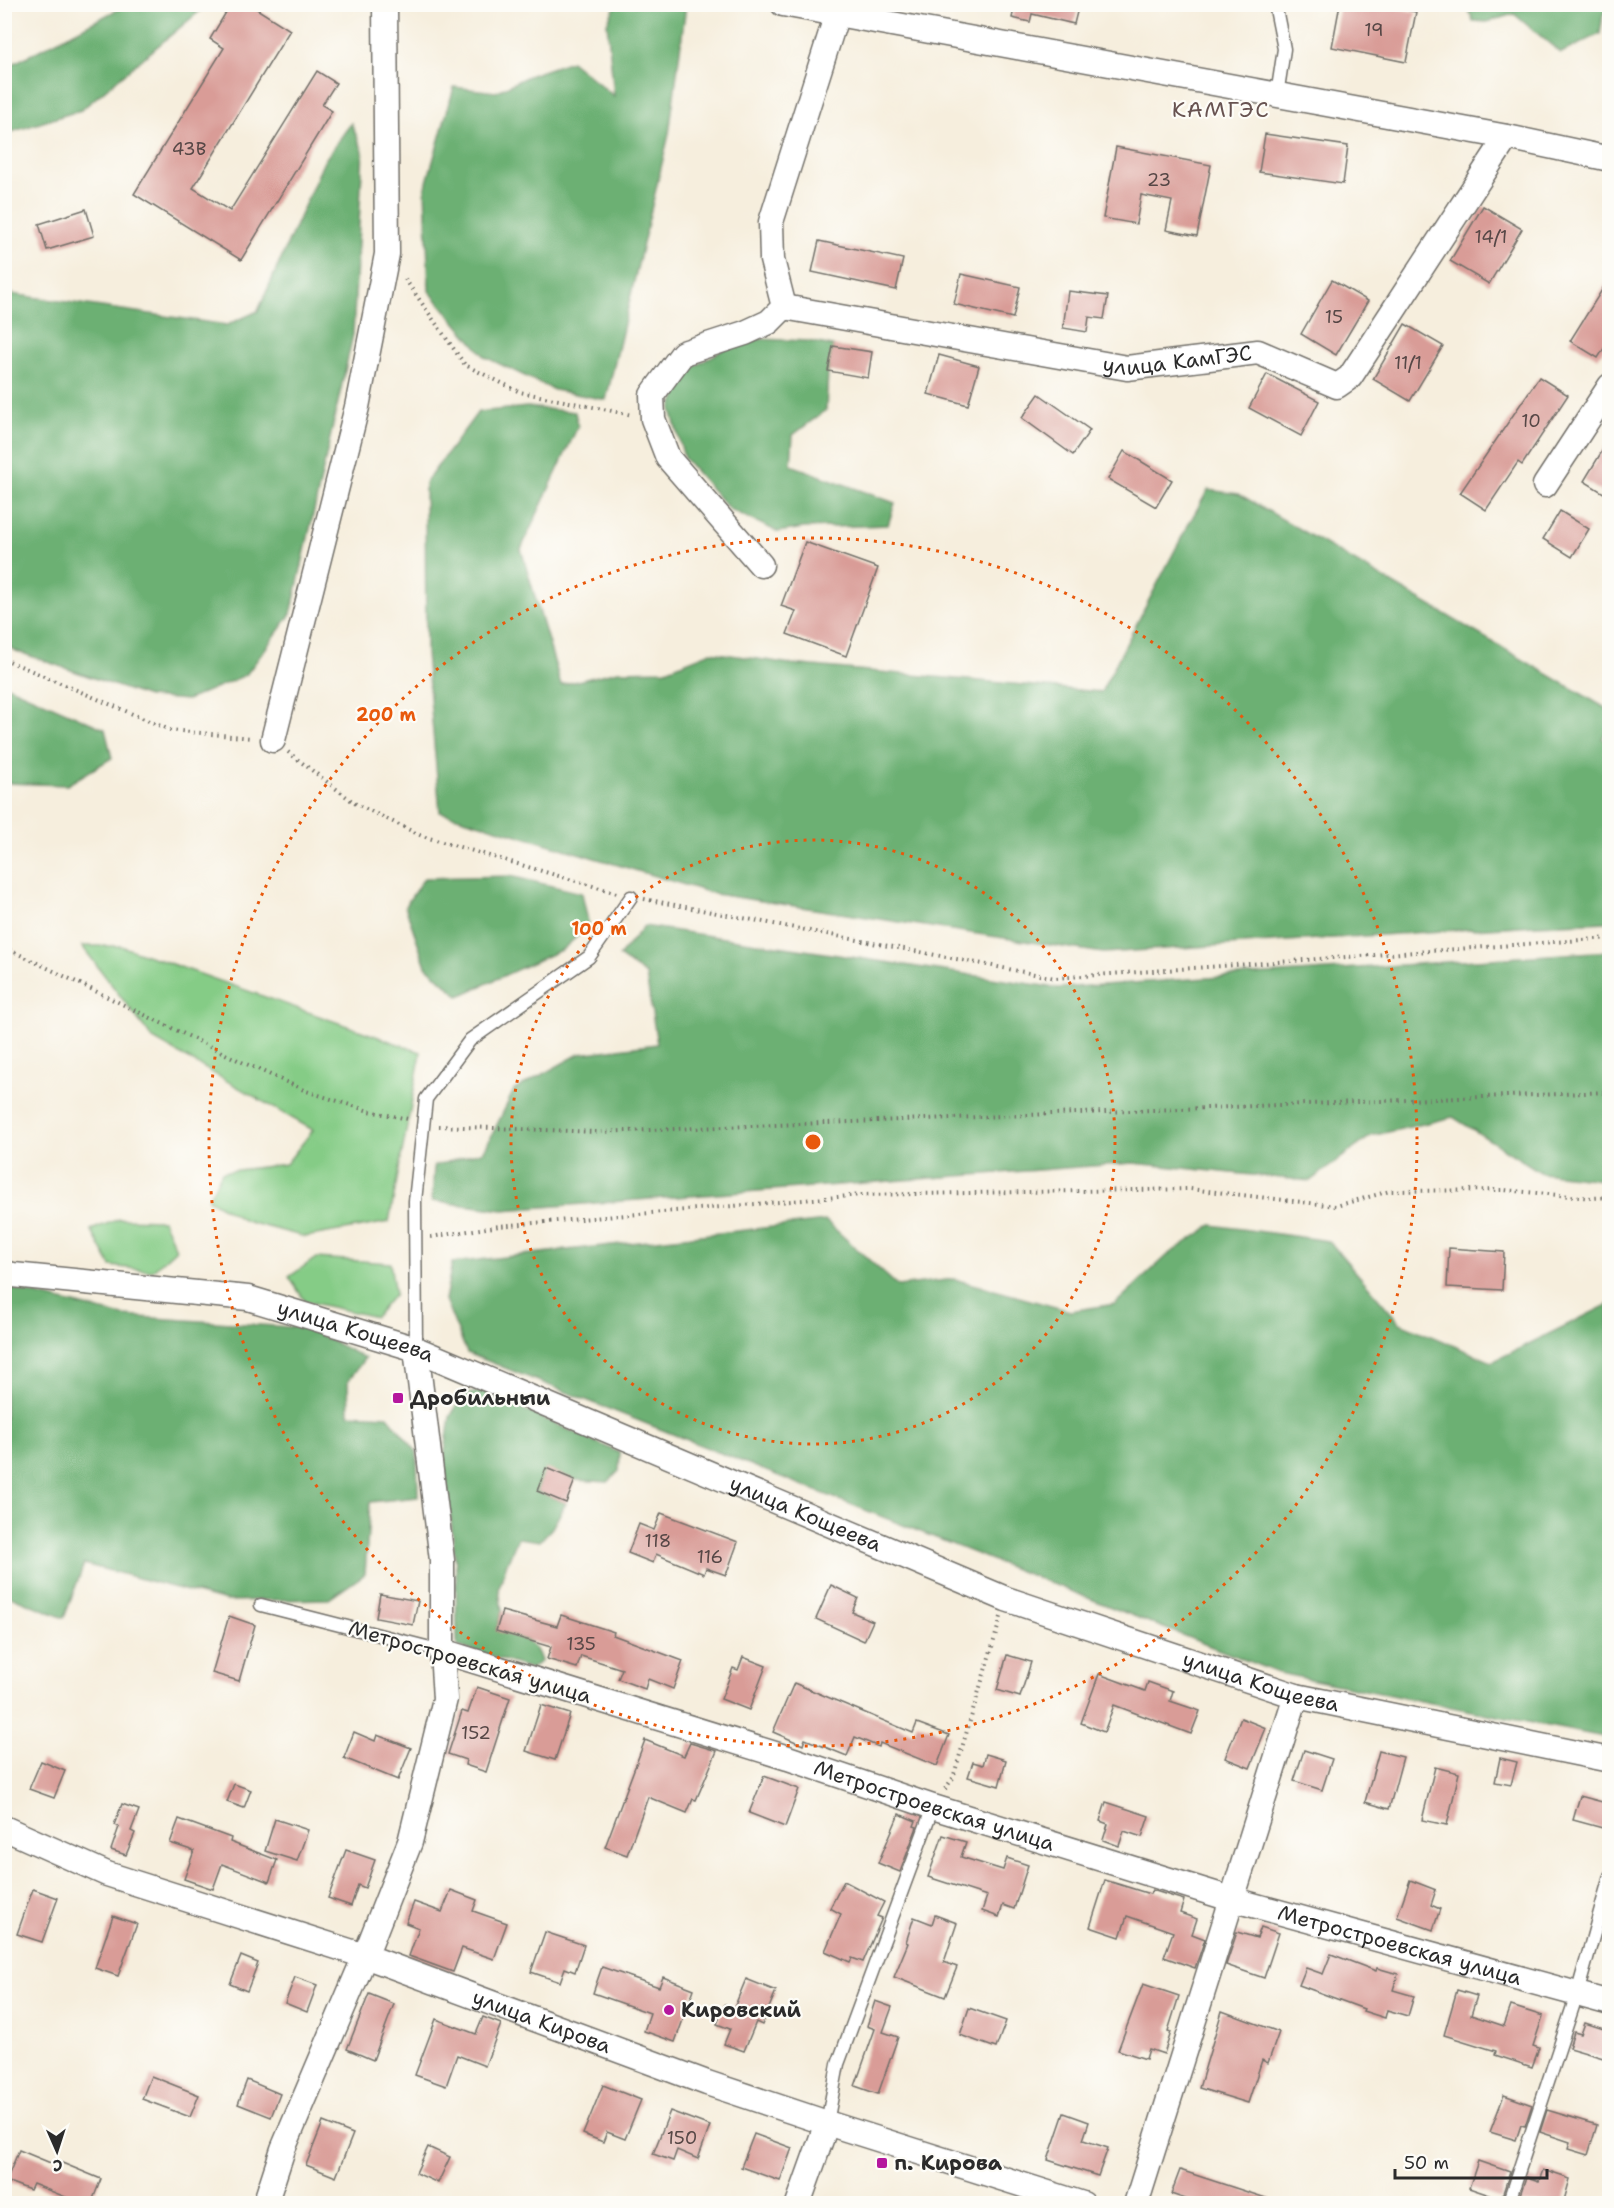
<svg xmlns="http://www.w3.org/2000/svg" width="1614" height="2208" viewBox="0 0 1614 2208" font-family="'Shantell Sans',sans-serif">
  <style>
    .green { fill: #85cc86; stroke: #587c58; stroke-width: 1.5 }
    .forest { fill: #6cb073; stroke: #4c6e4f; stroke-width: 1.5 }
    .building { fill: #d99c97 }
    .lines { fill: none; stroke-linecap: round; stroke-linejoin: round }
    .lane-casing { stroke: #726f69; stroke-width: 15 }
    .street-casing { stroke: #726f69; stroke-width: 27 }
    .path { stroke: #726f69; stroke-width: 4; stroke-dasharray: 1.5 4.5; stroke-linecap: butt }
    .lane { stroke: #fff; stroke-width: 12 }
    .street { stroke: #fff; stroke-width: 24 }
    .ring { fill: none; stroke: #e8590c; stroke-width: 3; stroke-dasharray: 3 6 }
    .poi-dot { fill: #b5179e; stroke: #fdfcf7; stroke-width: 2 }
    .labels { text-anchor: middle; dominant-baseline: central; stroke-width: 4.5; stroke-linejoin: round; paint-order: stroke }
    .number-label { font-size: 18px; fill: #564746 }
    .street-label { font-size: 21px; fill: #2b2b2b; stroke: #fdfcf7 }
    .poi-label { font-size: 21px; font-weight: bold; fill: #2b2b2b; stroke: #fdfcf7; text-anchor: start }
    .neighbourhood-label { font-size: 22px; letter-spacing: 1.5px; fill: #685351; stroke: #fdfcf7 }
    .centre { fill: #e8590c; stroke: #fdfcf7; stroke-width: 3 }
    .ring-label { font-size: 18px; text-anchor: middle; font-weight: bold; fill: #e8590c; stroke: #fdfcf7; stroke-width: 4.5; stroke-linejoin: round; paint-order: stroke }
  </style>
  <rect width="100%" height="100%" fill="#fdfcf7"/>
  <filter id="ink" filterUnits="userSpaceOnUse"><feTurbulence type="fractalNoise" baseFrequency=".0167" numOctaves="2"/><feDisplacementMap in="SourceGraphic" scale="12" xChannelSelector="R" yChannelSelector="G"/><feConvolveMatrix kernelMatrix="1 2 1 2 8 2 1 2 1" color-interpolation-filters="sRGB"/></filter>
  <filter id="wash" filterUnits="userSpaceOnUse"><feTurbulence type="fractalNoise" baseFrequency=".008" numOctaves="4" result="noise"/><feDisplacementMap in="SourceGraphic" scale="24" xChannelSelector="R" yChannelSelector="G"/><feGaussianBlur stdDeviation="1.35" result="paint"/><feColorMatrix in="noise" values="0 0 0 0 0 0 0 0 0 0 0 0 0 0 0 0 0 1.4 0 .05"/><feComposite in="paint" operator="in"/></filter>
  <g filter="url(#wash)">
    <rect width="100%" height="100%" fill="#f6eedd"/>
    <g class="green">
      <polygon points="82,946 121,946 421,1052 389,1222 305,1237 245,1221 208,1199 222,1172 286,1164 313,1130 153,1039"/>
      <polygon points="119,1219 163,1220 176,1249 152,1271 111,1266 91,1230"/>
      <polygon points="316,1258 390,1263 395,1294 375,1317 305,1301 289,1277"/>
    </g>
    <g class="forest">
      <polygon points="1609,4 1609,11 1603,14 1600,34 1561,53 1514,14 1487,22 1473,21 1467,5"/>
      <polygon points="126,5 207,5 81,110 5,134 5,68"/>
      <polygon points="616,5 686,5 669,134 606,400 554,390 485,357 429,291 425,189 454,87 496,92 528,76 571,61 614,96 607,23"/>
      <polygon points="351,123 363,151 353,335 291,614 246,675 187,700 148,697 16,651 5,645 5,293 227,325 258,311 324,161"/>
      <polygon points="759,339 808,341 833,346 828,371 826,410 793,435 791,465 895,503 888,525 804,528 778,532 729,509 684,458 671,409 685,372 724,349"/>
      <polygon points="527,407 575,412 578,426 521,549 561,685 618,671 666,670 711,652 791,664 1101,692 1187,527 1208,490 1239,494 1609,710 1609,729 1602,738 1610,744 1609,922 1535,925 1103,953 715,894 440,812 426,653 425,483 478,412"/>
      <polygon points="5,685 105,729 112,758 67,785 5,783"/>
      <polygon points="510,876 582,893 589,926 563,949 459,996 426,966 405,906 424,878"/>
      <polygon points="644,926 1058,988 1609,951 1609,1181 1542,1173 1453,1117 1371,1136 1310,1181 1133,1163 503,1210 432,1201 434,1166 484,1151 514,1090 579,1054 657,1044 646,975 619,956"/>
      <polygon points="826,1221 898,1286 954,1279 1070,1311 1115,1304 1169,1254 1212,1225 1329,1241 1400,1323 1492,1362 1609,1304 1609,1738 1278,1673 467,1353 445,1300 452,1263"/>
      <polygon points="5,1287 123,1316 306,1328 365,1358 348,1381 349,1414 388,1416 417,1452 418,1497 370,1502 365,1574 329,1599 226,1601 84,1564 64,1618 5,1594"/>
      <path d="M483,1391L620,1453L619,1471L608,1482L575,1480L546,1469L537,1491L566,1503L552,1528L540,1541L518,1538L507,1563L499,1588L502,1611L496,1630C519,1639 533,1635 541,1661L531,1669L457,1646L456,1566L444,1458L450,1417L463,1395Z"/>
    </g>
    <g id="blocks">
      <g class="building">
        <polygon points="231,4 249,4 290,30 193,188 230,211 317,71 336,83 322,105 332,111 241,260 134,194 224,48 210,39"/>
        <polygon points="1015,4 1079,4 1074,24 1032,14 1030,22 1012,18"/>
        <polygon points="1340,4 1377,4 1416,12 1406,62 1332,47"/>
        <polygon points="1265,134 1348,146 1343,184 1259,172"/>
        <polygon points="1116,147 1211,165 1197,236 1166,230 1172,201 1141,195 1136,224 1103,218"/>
        <polygon points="1483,206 1522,229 1489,284 1450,261"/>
        <polygon points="86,209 94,236 47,250 39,224"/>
        <polygon points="819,241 903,259 896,290 812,272"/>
        <polygon points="961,274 1020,287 1013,318 954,304"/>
        <polygon points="1610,277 1610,339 1598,358 1570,341"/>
        <polygon points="1332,280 1368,301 1336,355 1301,334"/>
        <polygon points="1068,291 1108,296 1104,319 1089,317 1087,332 1063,328"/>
        <polygon points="1405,324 1443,346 1410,401 1373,379"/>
        <polygon points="833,346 872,352 868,378 828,371"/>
        <polygon points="939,355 979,366 968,405 928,394"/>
        <polygon points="1267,374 1319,401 1301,436 1249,408"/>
        <polygon points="1539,377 1568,395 1522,465 1518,462 1486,510 1460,493"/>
        <polygon points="1039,394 1090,430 1073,455 1022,418"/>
        <polygon points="1610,438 1610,497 1584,481"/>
        <polygon points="1124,451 1172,480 1156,507 1108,479"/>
        <polygon points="1560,511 1589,529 1572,557 1543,539"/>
        <polygon points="805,542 878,568 846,656 787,634 796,611 781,606"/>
        <polygon points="1449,1248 1504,1252 1502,1290 1447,1287"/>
        <polygon points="546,1468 575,1480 566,1503 537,1491"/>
        <polygon points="661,1513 738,1542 726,1575 706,1568 704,1574 656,1554 653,1563 628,1553 639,1524 654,1530"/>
        <polygon points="831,1585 858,1598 852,1612 873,1621 864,1641 816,1619"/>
        <polygon points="380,1594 418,1601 413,1625 376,1618"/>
        <polygon points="502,1611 557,1626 561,1615 614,1632 613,1635 683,1661 673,1689 648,1679 645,1689 618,1679 622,1669 581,1656 577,1668 547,1659 551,1647 496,1631"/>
        <polygon points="229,1616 255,1625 239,1681 212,1673"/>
        <polygon points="1007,1655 1031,1662 1020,1697 997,1690"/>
        <polygon points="743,1657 766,1666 749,1710 721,1699 733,1668 738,1670"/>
        <polygon points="1099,1674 1145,1691 1148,1682 1173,1691 1170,1701 1200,1711 1191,1734 1114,1705 1104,1732 1081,1723"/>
        <polygon points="794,1683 913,1733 917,1723 949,1735 937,1766 880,1743 879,1747 855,1737 847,1756 805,1739 803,1745 773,1732"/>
        <polygon points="477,1687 510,1698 486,1772 465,1765 466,1760 448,1754 462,1711 468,1713"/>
        <polygon points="541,1705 570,1714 555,1760 526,1751"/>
        <polygon points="1241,1718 1266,1728 1250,1768 1225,1758"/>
        <polygon points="354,1732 375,1741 377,1735 411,1748 398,1780 344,1758"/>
        <polygon points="645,1740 684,1756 690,1743 717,1751 696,1800 693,1799 687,1813 648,1797 627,1855 605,1847"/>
        <polygon points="1304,1750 1332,1759 1322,1790 1294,1781"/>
        <polygon points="1379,1751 1403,1757 1389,1809 1365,1802"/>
        <polygon points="986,1754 1006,1760 999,1786 968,1777 973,1762 983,1765"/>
        <polygon points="1500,1758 1517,1762 1511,1785 1495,1782"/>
        <polygon points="41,1761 65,1771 54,1798 29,1789"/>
        <polygon points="1435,1767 1459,1773 1447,1825 1422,1820"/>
        <polygon points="764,1776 799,1789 785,1827 749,1813"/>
        <polygon points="234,1784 251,1790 244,1808 227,1802"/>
        <polygon points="1580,1796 1610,1804 1610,1830 1573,1820"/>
        <polygon points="1106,1802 1149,1816 1142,1837 1124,1831 1119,1846 1103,1840 1108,1824 1100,1821"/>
        <polygon points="122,1804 139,1810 131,1831 135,1833 126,1855 111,1850 119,1827 114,1825"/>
        <polygon points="899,1814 916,1821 914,1826 917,1827 900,1872 878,1863"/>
        <polygon points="179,1819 231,1838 230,1842 277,1860 269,1882 222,1864 213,1889 184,1879 194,1851 170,1843"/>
        <polygon points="275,1819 308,1830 297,1861 265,1851"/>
        <polygon points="943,1835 966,1842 961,1857 1003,1870 1007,1858 1028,1865 1014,1909 1003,1905 999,1917 982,1911 987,1896 928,1877"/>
        <polygon points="346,1850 375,1860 365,1888 358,1885 351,1906 328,1898"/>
        <polygon points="1105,1880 1150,1894 1152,1890 1184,1900 1180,1913 1197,1919 1192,1934 1205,1939 1195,1968 1164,1957 1173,1932 1127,1916 1120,1937 1090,1927"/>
        <polygon points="1410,1880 1436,1890 1431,1905 1440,1909 1433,1930 1397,1917"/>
        <polygon points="844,1881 884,1902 877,1916 882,1918 863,1962 852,1958 850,1962 825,1951 841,1914 830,1908"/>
        <polygon points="33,1889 58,1898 42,1942 17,1934"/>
        <polygon points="451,1890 477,1900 473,1911 507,1923 494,1959 462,1948 453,1972 409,1956 419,1928 406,1923 414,1902 442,1912"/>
        <polygon points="935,1915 957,1923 944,1962 957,1967 945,1997 894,1977 908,1943 906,1942 914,1917 932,1924"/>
        <polygon points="113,1916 137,1924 118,1976 95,1968"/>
        <polygon points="1261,1927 1279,1933 1264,1978 1226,1965 1237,1932 1257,1938"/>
        <polygon points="545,1932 584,1945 575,1972 565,1968 560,1982 531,1972"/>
        <polygon points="1331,1954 1376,1971 1377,1968 1398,1974 1393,1990 1414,1996 1408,2016 1387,2010 1385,2018 1363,2011 1364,2009 1299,1985 1306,1968 1323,1974"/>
        <polygon points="241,1956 258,1963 247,1991 230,1984"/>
        <polygon points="602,1967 659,1987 663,1977 694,1989 675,2042 644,2031 650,2013 593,1993"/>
        <polygon points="295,1977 317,1985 307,2012 285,2003"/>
        <polygon points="746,1979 776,1991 762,2025 756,2022 744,2051 724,2044 730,2029 717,2024 725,2004 734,2008"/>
        <polygon points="1143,1984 1179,1996 1168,2031 1171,2032 1164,2054 1149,2049 1146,2059 1118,2050"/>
        <polygon points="1457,1990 1477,1996 1471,2015 1504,2026 1511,2006 1543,2016 1533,2046 1539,2048 1532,2067 1495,2055 1496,2051 1444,2035"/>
        <polygon points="369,1994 394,2004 373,2060 347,2049"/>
        <polygon points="875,2001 892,2007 883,2032 898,2037 878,2094 855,2086 875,2029 867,2026"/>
        <polygon points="969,2008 1006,2021 996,2048 960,2035"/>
        <polygon points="1222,2011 1279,2032 1268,2063 1262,2060 1248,2103 1199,2088"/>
        <polygon points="483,2017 501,2024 485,2066 457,2055 446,2086 415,2075 436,2019 476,2034"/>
        <polygon points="1585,2023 1610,2031 1610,2060 1569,2048 1574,2032 1581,2034"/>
        <polygon points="151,2076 199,2095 190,2117 142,2099"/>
        <polygon points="247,2080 280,2094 271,2117 238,2104"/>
        <polygon points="603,2085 641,2100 625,2139 607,2132 603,2142 583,2134"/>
        <polygon points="1504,2095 1532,2105 1525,2126 1521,2125 1516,2140 1490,2132"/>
        <polygon points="1547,2110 1597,2125 1588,2155 1568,2149 1570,2142 1540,2132"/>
        <polygon points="670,2111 710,2126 698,2159 677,2150 673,2161 653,2154"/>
        <polygon points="1064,2113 1089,2122 1083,2140 1108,2148 1098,2176 1048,2160"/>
        <polygon points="323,2122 353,2134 336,2177 306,2165"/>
        <polygon points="754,2134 792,2148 780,2181 741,2167"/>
        <polygon points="428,2147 450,2157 438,2183 416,2173"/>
        <polygon points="19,2150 53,2164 55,2160 101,2179 91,2204 83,2204 33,2184 30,2190 6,2181"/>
        <polygon points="1478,2161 1510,2172 1501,2199 1469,2188"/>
        <polygon points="1180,2170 1272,2200 1271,2204 1200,2204 1171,2194"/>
        <polygon points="1543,2170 1570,2179 1563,2204 1517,2204 1526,2177 1539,2181"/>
      </g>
    </g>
  </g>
  <g filter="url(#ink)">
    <use href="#blocks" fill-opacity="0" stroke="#726f69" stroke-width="1.5"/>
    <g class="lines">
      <defs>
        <g id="lane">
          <polyline points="1275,4 1284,49 1277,95"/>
          <polyline points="416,1349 415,1201 426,1099 470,1040 589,957 631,897"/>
          <polyline points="261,1605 442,1651"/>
          <polyline points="827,2123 838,2064 933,1807"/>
          <polyline points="1508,2204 1577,1994 1610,1876"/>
        </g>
        <g id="street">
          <polyline points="783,4 1507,137 1610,159"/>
          <path id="s1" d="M784,307L1127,368L1258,352L1337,386L1350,377L1507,137"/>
          <polyline points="1545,485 1610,386"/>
          <polyline points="761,565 668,458 653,419 652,395 683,353 745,333 769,322 784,307 772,260 771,222 837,14"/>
          <polyline points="273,740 357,407 387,254 385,4"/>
          <path id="s2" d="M4,1273L13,1275L248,1298L416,1349L1006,1599L1296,1696L1610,1760"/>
          <path id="s3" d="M442,1651L788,1758L933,1807L1231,1899L1610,2003"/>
          <path id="s4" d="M4,1828L107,1874L365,1956L707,2083L827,2123L1083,2204"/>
          <polyline points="265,2204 283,2149 365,1956 410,1842 445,1699 442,1651 442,1560 416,1349"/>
          <polyline points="798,2204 827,2123"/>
          <polyline points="1136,2204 1296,1696"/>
        </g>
      </defs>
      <use href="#lane" class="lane-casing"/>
      <use href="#street" class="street-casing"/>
      <g class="path">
        <polyline points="405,279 465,365 520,392 632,415"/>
        <polyline points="4,659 170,730 252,738"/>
        <polyline points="288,752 356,804 422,836 617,893"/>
        <polyline points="644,899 1055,978 1610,938"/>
        <polyline points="4,947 242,1062 306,1091 369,1111 408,1119"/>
        <polyline points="439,1126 598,1132 1610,1092"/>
        <polyline points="431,1237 499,1226 861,1195 1190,1189 1336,1206 1390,1191 1504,1190 1592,1198 1610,1197"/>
        <polyline points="945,1789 953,1778 1001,1617"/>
      </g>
      <use href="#lane" class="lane"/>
      <use href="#street" class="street"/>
    </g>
  </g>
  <g class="ring">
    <circle cx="813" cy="1142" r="302"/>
    <circle cx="813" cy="1142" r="604"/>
  </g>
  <g class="poi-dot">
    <rect x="392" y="1392" width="12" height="12" rx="3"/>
    <circle cx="669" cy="2010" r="6"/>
    <rect x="876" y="2157" width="12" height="12" rx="3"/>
  </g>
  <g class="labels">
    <g class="number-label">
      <text x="1374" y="30">19</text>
      <text x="189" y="149">43В</text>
      <text x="1159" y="180">23</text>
      <text x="1491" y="237">14/1</text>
      <text x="1334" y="317">15</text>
      <text x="1408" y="363">11/1</text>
      <text x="1531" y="421">10</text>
      <text x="658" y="1541">118</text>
      <text x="710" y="1557">116</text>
      <text x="581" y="1644">135</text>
      <text x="476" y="1733">152</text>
      <text x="682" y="2138">150</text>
    </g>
    <g class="street-label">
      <text stroke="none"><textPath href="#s1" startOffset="399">улица КамГЭС</textPath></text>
      <text stroke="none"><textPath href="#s2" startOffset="358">улица Кощеева</textPath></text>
      <text stroke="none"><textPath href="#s2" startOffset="844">улица Кощеева</textPath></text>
      <text transform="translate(470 1662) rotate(16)">Метростроевская улица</text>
      <text stroke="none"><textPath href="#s2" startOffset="1330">улица Кощеева</textPath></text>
      <text stroke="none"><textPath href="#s3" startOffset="516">Метростроевская улица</textPath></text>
      <text stroke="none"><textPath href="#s3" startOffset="1002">Метростроевская улица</textPath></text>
      <text stroke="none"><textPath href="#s4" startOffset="572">улица Кирова</textPath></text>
    </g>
    <g class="poi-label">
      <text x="410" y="1398">Дробильныи</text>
      <text x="681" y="2010">Кировский</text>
      <text x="894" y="2163">п. Кирова</text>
    </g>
    <g class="neighbourhood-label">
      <text x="1221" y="109">КАМГЭС</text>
    </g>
  </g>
  <circle cx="813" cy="1142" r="9" class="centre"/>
  <g class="ring-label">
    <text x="386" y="721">200 m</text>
    <text x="599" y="935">100 m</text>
  </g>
  <rect width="1614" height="2208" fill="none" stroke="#fdfcf7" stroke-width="24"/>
  <g transform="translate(57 2151) rotate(177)" stroke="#fdfcf7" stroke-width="4.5" paint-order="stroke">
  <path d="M0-4.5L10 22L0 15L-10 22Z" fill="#2b2b2b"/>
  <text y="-9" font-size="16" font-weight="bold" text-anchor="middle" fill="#2b2b2b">С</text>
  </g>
  <path d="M1395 2169v9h152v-9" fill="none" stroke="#2b2b2b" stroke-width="3"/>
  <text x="1404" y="2169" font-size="18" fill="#2b2b2b" stroke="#fdfcf7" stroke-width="4.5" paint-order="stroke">50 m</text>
</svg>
